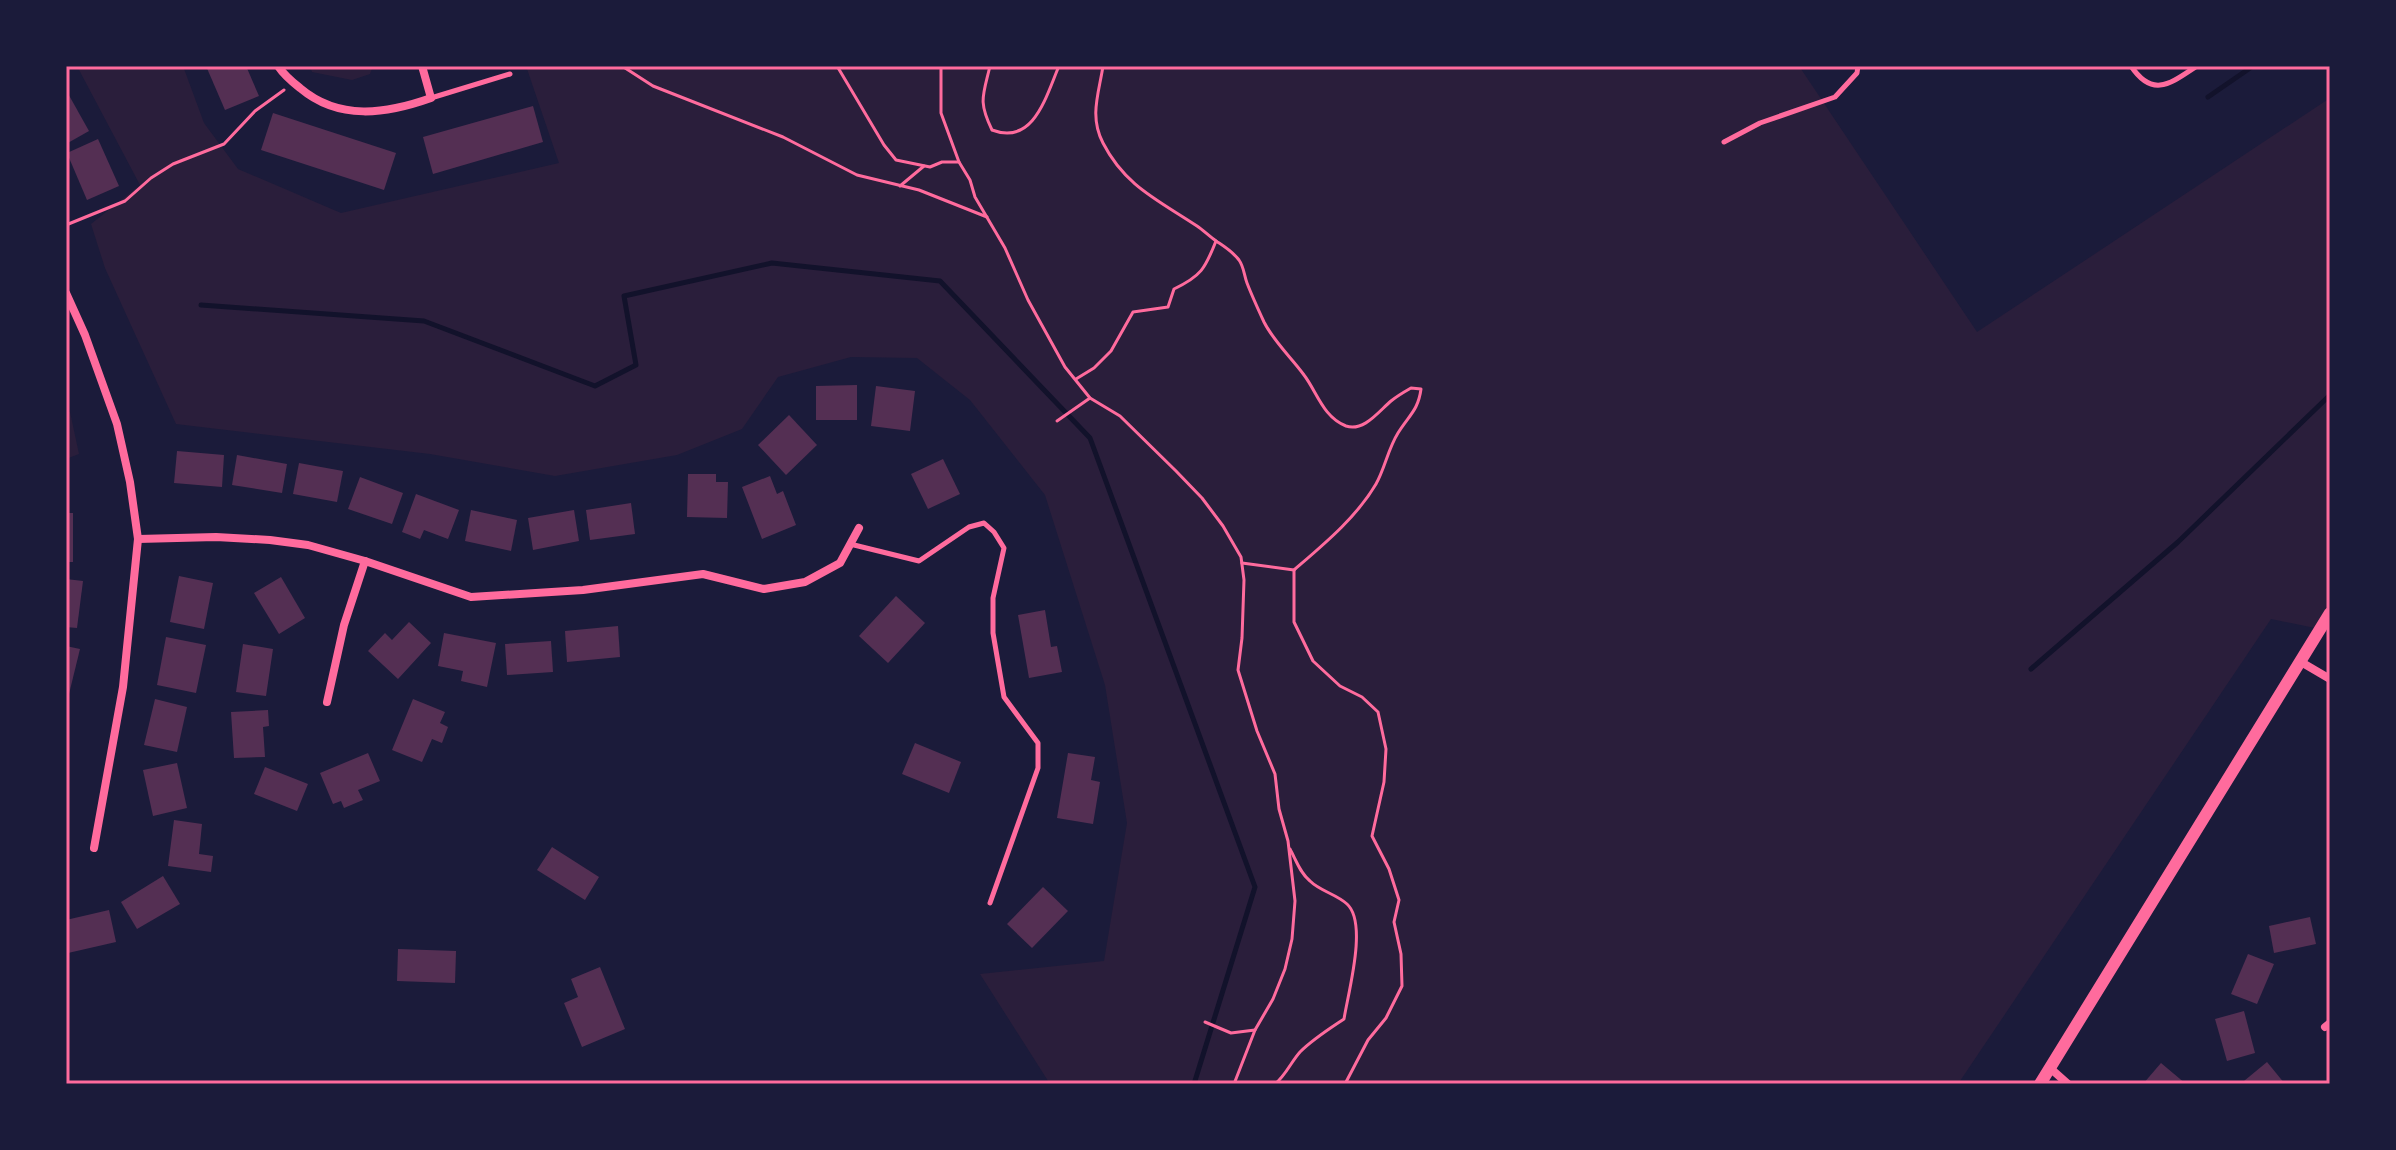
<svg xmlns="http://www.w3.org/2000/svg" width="2396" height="1150" viewBox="0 0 2396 1150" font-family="Manrope,sans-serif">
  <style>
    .green { fill: #2a1e3b }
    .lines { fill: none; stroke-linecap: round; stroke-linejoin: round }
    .stream { stroke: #12122b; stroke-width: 5 }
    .building { fill: #542f53 }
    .path { stroke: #ff6b9d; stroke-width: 3 }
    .service { stroke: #ff6b9d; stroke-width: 5 }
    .minor { stroke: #ff6b9d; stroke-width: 8 }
    .tertiary { stroke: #ff6b9d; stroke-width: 12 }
    .neatline { fill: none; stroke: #ff6b9d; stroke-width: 3 }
  </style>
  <rect width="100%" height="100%" fill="#1b1b3a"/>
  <g class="green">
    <polygon points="77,66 183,66 204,123 238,169 341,213 559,163 526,66 1799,66 1977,332 2330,98 2330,613 2320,629 2271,619 1958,1084 1050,1084 980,974 1104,961 1127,823 1105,685 1045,495 970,400 917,358 851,357 778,377 742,429 677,455 555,476 430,454 176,424 105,268 91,224 140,185"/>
    <polygon points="310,66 373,66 370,74 352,80 312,72"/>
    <polygon points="66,412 70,412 79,454 66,459"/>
  </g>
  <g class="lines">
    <g class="stream">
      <polyline points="2208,97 2253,66"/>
      <polyline points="201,305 424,321 595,386 636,365 624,296 772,263 940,281 1090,438 1255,887 1194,1084"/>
      <polyline points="2031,669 2178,542 2330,395"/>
    </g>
  </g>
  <g class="building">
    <polygon points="206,66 246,66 259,96 225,110"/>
    <polygon points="66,90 89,131 66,144"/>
    <polygon points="533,106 543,142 433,174 423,137"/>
    <polygon points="273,113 396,153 384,190 261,150"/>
    <polygon points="98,139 119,186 87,200 67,153"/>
    <polygon points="857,385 857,420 816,420 816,386"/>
    <polygon points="876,386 915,391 910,431 871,426"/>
    <polygon points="789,415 817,445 786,475 758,445"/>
    <polygon points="177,451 224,455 222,487 174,483"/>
    <polygon points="237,455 287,464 282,493 232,485"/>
    <polygon points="943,459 960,494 928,509 911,474"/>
    <polygon points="299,463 343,471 337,502 293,494"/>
    <polygon points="688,474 716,474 716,482 728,482 727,518 687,517"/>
    <polygon points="770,476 777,494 783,491 796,525 762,539 742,487"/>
    <polygon points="360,477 403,493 392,524 348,509"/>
    <polygon points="416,494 459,510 448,539 424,530 420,539 402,532"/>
    <polygon points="631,503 635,534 590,540 586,510"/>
    <polygon points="471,510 517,520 511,551 465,541"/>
    <polygon points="574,510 579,541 533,550 528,518"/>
    <rect x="66" y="513" width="7" height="49"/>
    <polygon points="179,576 213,583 204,629 170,622"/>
    <polygon points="281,577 305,618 279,634 254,593"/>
    <polygon points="66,579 83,581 77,628 66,627"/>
    <polygon points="896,596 925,623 888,663 859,636"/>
    <polygon points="1045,610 1051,647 1057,646 1062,672 1029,678 1018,615"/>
    <polygon points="409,622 431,643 398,679 368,651 385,633 392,640"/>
    <polygon points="618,626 620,657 567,662 565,631"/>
    <polygon points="444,633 496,643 487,687 461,681 463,671 438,666"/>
    <polygon points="166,637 206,645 196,693 157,685"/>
    <polygon points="551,641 553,672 507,675 505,644"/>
    <polygon points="243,644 273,649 266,696 236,692"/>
    <polygon points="66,646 80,649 69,694 66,693"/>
    <polygon points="155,699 187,707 177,752 144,745"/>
    <polygon points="413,699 445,712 440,723 448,727 442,743 432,739 422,762 392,750"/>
    <polygon points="268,710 269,726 263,727 265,757 234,758 231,712"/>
    <polygon points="915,743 961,762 949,793 902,774"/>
    <polygon points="368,753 380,781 358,790 363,800 344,808 341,801 333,804 320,773"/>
    <polygon points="1068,753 1095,757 1091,780 1100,782 1093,824 1057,818"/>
    <polygon points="177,763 187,808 153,816 143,770"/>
    <polygon points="265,767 308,784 297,811 254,794"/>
    <polygon points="174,820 202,824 199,854 213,856 211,872 168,866"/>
    <polygon points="552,847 599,877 585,900 537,870"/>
    <polygon points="163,876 180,904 137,929 121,902"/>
    <polygon points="1043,887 1068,911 1032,948 1007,924"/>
    <polygon points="109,910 116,942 68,953 66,920"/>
    <polygon points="2310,917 2316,944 2274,953 2269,926"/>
    <polygon points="398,949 456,951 455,983 397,981"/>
    <polygon points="2248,954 2274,964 2257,1004 2231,994"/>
    <polygon points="600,967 625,1029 582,1047 564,1003 578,997 571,979"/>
    <polygon points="2244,1011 2255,1053 2227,1061 2215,1019"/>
    <polygon points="2267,1062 2285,1084 2246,1084 2244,1081"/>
    <polygon points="2161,1063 2186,1084 2143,1084"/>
  </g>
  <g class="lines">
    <g class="path">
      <polyline points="622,66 653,86 783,137 857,175 919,190 987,217"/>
      <polyline points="837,66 884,145 896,160 930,167 942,162 959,162 970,180 975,197 1005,248 1028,300 1065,367 1090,398 1120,416 1176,471 1202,498 1223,526 1241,557 1244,580 1242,638 1238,670 1257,731 1275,774 1279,809 1288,841 1295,901 1292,939 1285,969 1273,999 1255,1030 1234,1084"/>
      <polyline points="941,66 941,113 959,162"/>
      <path d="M990,66C983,96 978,101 992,130C1034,146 1046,96 1059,66"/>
      <path d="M1103,66C1099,93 1089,116 1103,143C1125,186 1158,200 1197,226C1203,230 1209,236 1216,241C1225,247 1232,251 1239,260C1244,267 1244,275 1247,283C1252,296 1258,309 1264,322C1274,342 1291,357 1304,375C1317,392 1323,417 1346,426C1364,432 1379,411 1391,401C1397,396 1404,392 1411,388L1421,389C1418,411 1409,415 1398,433C1388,449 1385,468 1376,484C1356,518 1323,545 1294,570L1242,563"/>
      <polyline points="900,186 924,166"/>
      <polyline points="66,225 125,201 151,178 173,164 224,144 255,111 284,90"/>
      <path d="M1076,379L1094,368L1111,351L1133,312L1168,307L1174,289C1201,276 1205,269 1216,241"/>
      <polyline points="1057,421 1090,398"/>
      <polyline points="1294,570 1294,622 1313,661 1340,686 1362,697 1378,712 1386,749 1384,782 1372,836 1389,869 1399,900 1394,922 1401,954 1402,986 1386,1018 1368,1040 1345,1084"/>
      <polyline points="1205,1022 1231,1033 1255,1030"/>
      <path d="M1275,1084C1286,1075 1291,1062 1300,1052C1313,1039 1329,1029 1344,1019C1348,993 1368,923 1347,904C1336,894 1320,891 1310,881C1300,873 1296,860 1290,849"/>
    </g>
    <g class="service">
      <path d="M2131,66C2153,99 2171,83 2197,66"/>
      <polyline points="431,98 510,74"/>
      <polyline points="1724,142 1760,123 1835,97 1857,73 1858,66"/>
      <polyline points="850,544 919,561 969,527 984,523 994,532 1004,548 993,598 993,633 1004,697 1038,743 1038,768 990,903"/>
    </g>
    <g class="minor">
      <path d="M278,66C284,75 291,81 300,88C339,121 386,114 431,98L422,66"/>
      <polyline points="66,293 85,335 117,424 130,482 138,539 123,687 94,848"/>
      <polyline points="138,539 216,537 270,540 308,545 365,561 471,597 583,590 703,574 764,589 805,582 840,563 859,528"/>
      <polyline points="2301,662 2330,679"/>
      <polyline points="327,702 344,625 365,561"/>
      <polyline points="2325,1027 2330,1023"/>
      <polyline points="2050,1068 2068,1084"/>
    </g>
    <polyline class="tertiary" points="2040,1084 2330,613"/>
  </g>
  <rect width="2396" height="1150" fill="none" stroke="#1b1b3a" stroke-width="136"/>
  <rect x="68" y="68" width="2260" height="1014" class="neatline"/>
</svg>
